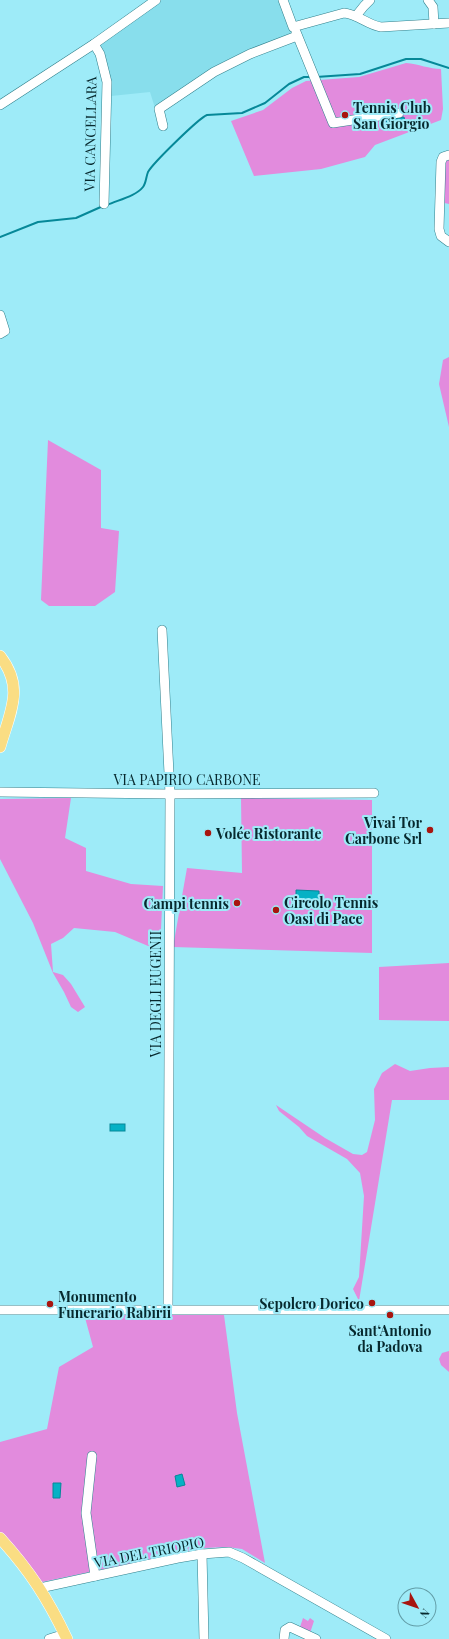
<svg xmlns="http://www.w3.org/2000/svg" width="449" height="1639" viewBox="0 0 449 1639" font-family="'Playfair Display',serif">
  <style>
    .built { fill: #88deec }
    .green { fill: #e28bdd }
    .water { fill: #05b1c5; stroke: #068898 }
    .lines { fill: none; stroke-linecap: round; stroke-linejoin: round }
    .stream { stroke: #068898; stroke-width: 2 }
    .minor-casing { stroke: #31808c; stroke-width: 10 }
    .major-casing { stroke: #fff; stroke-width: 12 }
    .minor { stroke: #fff; stroke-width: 9 }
    .major { stroke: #fadd83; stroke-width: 11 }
    .poi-dot { fill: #a8150f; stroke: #9eebf8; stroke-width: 1.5 }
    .labels { text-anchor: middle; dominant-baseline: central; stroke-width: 4; stroke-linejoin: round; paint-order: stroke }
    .poi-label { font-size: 14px; font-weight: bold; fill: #07292e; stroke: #9eebf8; text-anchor: start }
    .street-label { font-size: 14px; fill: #07292e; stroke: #9eebf8 }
  </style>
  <rect width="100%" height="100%" fill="#9eebf8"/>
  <polygon class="built" points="161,0 279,0 292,33 223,62 155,108 150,92 111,96 109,73 100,44"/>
  <g class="green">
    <path d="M406,63C418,64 430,69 441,69L443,109L441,120L375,145L365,157L321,169L254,176L231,121L263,110L292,88L306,81L359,77Z"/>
    <polygon points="449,159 449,204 440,202 441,160"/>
    <polygon points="449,357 449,427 439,384 443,360"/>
    <polygon points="48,440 101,470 101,528 119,531 115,592 95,606 49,606 41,600"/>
    <polygon points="71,798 65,838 86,848 86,871 131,884 163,886 160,951 115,932 74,928 63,938 51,944 53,972 63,975 71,984 85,1007 78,1012 71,1007 64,992 53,973 33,923 0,859 0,799"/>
    <polygon points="241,798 372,800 372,953 173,947 187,868 242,873"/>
    <polygon points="449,963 449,1021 379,1020 379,967"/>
    <polygon points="395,1064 410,1071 430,1068 449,1067 449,1100 392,1100 359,1301 353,1289 359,1277 364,1196 360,1173 347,1159 307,1136 299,1127 279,1111 276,1105 325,1138 353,1154 362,1155 367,1152 375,1120 374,1089 382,1073"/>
    <polygon points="84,1314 224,1315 237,1413 265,1563 242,1549 227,1547 204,1548 42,1582 0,1535 0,1442 47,1429 59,1367 93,1347"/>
    <polygon points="449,1351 449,1372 441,1365 439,1359 442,1353"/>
    <polygon points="303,1618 308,1621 310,1618 314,1621 310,1633 300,1627"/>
  </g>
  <g class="water">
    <polygon points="404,117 406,126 387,129 386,121"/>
    <polygon points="296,890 319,891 319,902 296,901"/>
    <rect x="110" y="1124" width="15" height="7"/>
    <polygon points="182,1474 185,1485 177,1487 175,1476"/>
    <polygon points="53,1483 61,1483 60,1498 53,1498"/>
  </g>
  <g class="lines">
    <g class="stream">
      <polyline points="316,77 360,74 406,59 421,59 449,68"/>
      <path d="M107,205C118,200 136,196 143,187C146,183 146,177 148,172C153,163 199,118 207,115L242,113L265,103L289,84L304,77H312"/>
      <polyline points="0,237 38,222 76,218 103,206"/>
    </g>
    <defs>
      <g id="minor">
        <path d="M283,0L293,27L344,13C357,14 368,25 381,27L449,23"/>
        <polyline points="428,0 433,7 434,24"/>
        <polyline points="356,16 364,6 370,0"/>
        <polyline points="296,32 333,123 399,113"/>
        <polyline points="94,44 100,54 107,82 104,204"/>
        <polyline points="0,105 94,44 156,0"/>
        <polyline points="163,126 159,109 214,72 250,54 297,36"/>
        <polyline points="449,155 443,157 441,162 439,229 441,236 449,242"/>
        <polyline points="0,315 5,331 0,334"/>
        <polyline points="162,630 170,794 168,1310"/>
        <polyline points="0,792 170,794 374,793"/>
        <polyline points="0,1310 449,1310"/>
        <polyline points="92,1456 86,1513 95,1576"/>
        <polyline points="202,1554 204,1639"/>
        <polyline points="40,1588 178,1558 202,1554 229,1552 243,1558 386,1639"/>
        <polyline points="49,1639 65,1634"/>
        <polyline points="284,1639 285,1630 290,1627 316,1639"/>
      </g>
      <g id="major">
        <path d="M0,656C25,688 10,712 0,747"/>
        <path d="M0,1538C30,1571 48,1599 67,1639"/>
      </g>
    </defs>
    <use href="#minor" class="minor-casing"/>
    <use href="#major" class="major-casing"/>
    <use href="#minor" class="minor"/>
    <use href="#major" class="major"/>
  </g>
  <g class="poi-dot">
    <circle cx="345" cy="115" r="4"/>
    <circle cx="430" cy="830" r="4"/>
    <circle cx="208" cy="833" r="4"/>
    <circle cx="237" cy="903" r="4"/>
    <circle cx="276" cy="910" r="4"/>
    <circle cx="372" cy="1303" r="4"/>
    <circle cx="50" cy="1304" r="4"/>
    <circle cx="390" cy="1315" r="4"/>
  </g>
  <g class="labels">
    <g class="poi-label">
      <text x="353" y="107">Tennis Club<tspan x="353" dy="16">San Giorgio</tspan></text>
      <text x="422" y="822" text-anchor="end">Vivai Tor<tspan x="422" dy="16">Carbone Srl</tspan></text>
      <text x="216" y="833">Volée Ristorante</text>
      <text x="284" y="902">Circolo Tennis<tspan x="284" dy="16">Oasi di Pace</tspan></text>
      <text x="229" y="903" text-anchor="end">Campi tennis</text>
      <text x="58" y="1296">Monumento<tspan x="58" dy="16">Funerario Rabirii</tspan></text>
      <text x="364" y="1303" text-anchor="end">Sepolcro Dorico</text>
      <text x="390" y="1330" text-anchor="middle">Sant‘Antonio<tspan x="390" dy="16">da Padova</tspan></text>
    </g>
    <g class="street-label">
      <text transform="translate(90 134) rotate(-89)">VIA CANCELLARA</text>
      <text x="187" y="779">VIA PAPIRIO CARBONE</text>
      <text transform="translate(155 994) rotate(-90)">VIA DEGLI EUGENII</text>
      <text transform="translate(149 1552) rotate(-11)">VIA DEL TRIOPIO</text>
    </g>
  </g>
  <g transform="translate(417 1607) rotate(130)"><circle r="19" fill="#9eebf8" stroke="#629da7"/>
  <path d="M0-3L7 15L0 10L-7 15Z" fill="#a8150f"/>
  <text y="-6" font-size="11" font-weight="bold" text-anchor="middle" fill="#07292e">N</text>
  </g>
</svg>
